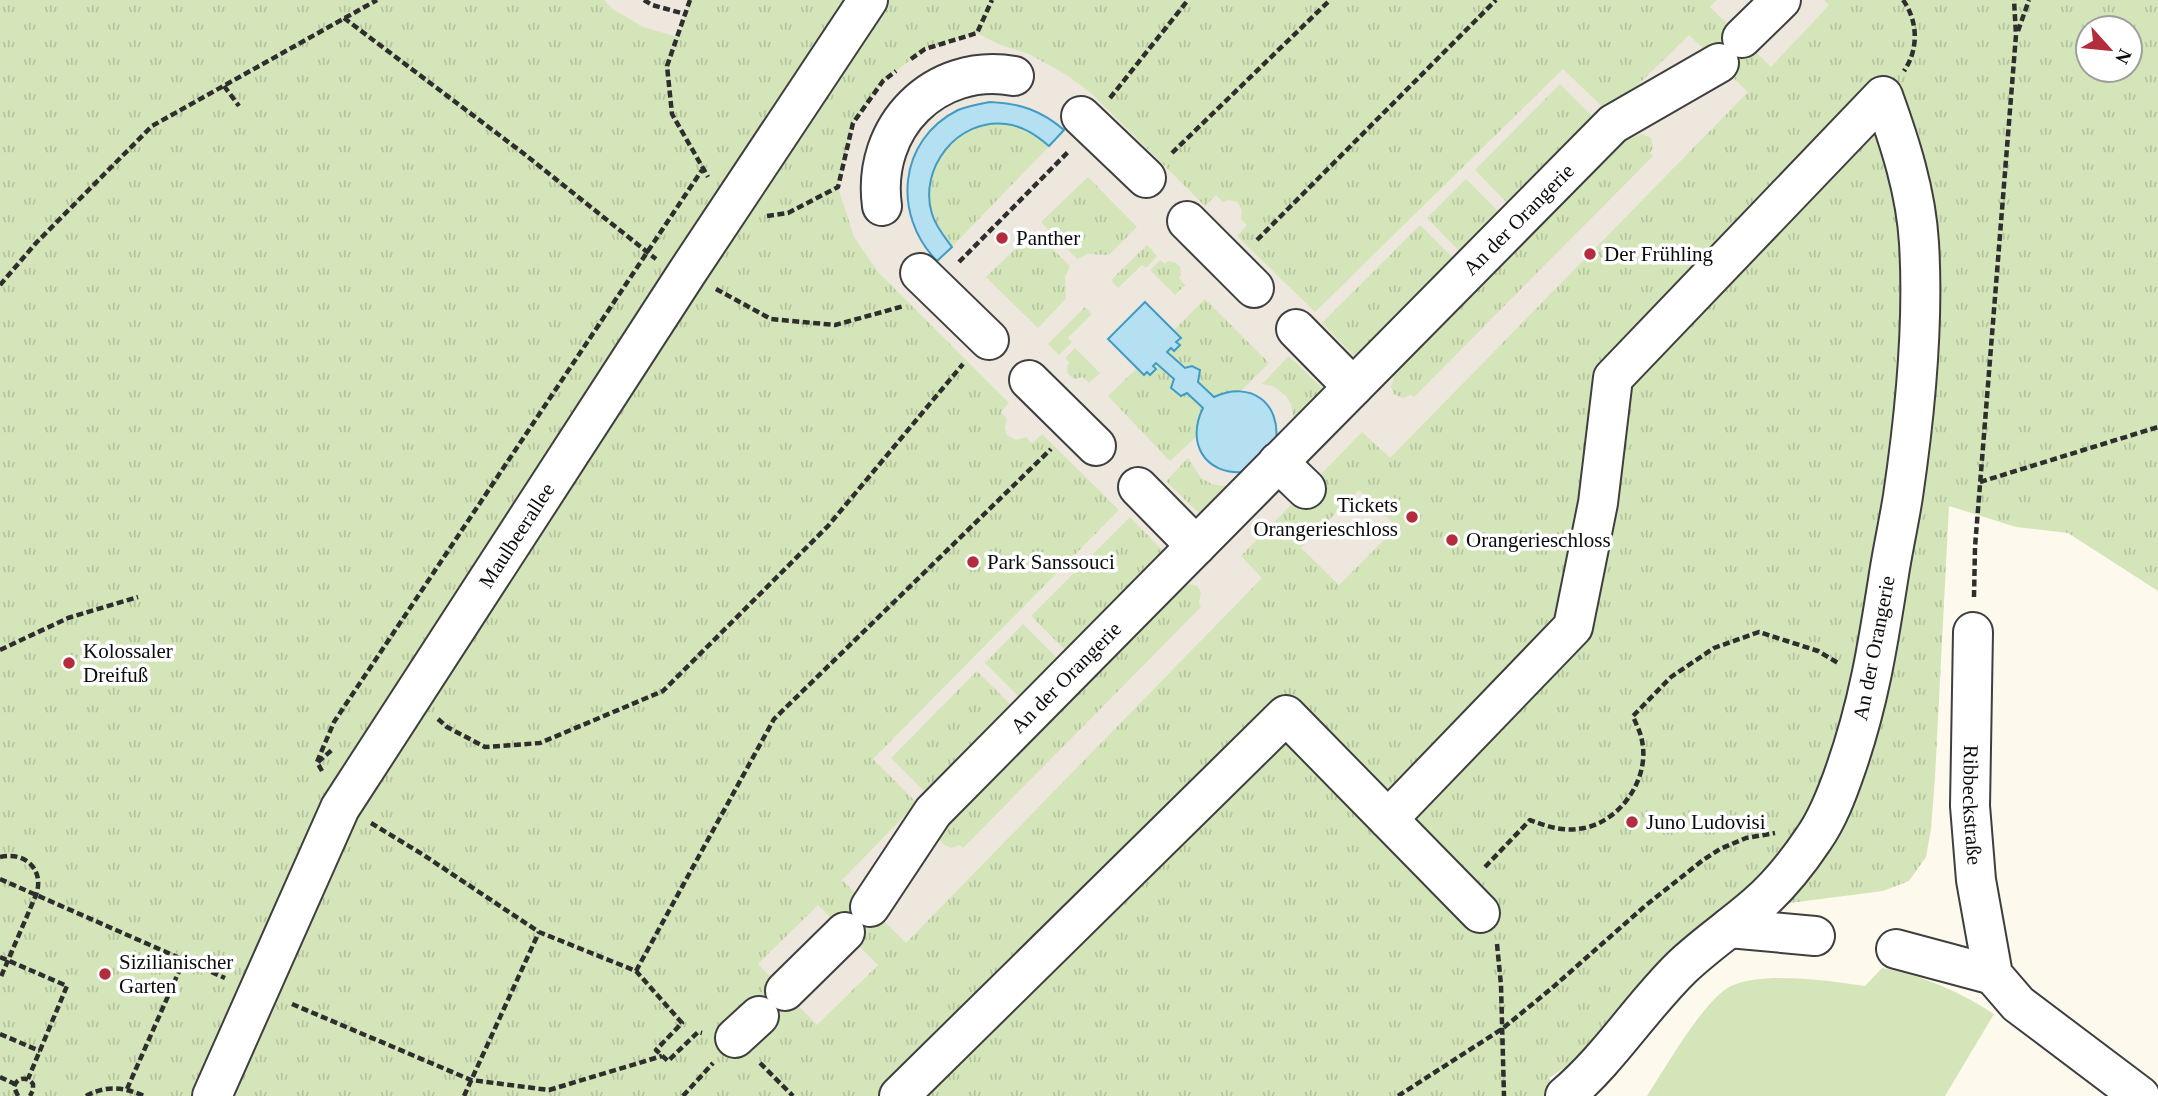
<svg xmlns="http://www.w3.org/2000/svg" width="2158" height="1096" viewBox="0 0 2158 1096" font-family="'Times New Roman',serif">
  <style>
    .grass { fill: #d4e6b9 }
    .park { fill: url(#park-tufts); fill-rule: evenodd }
    .plaza { fill: #ede7dd; fill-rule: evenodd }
    .water { fill: #b4e0f2; stroke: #409bc5; stroke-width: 2 }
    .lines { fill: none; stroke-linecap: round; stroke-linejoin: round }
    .minor-casing { stroke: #3f3f3f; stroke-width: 42 }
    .path { stroke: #2e2e2e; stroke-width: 4.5; stroke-dasharray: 7 3.5; stroke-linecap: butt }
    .minor { stroke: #fff; stroke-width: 38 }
    .poi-dot { fill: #b42d3e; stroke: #fff; stroke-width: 2.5 }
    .labels { text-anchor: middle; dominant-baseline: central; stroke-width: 7; stroke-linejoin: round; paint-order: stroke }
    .street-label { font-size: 21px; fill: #0c0c0c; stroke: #fff }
    .poi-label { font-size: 21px; fill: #0c0c0c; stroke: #fff; text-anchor: start }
  </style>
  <defs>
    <pattern id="park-tufts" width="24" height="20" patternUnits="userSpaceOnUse" patternTransform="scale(1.75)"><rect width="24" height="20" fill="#d4e6b9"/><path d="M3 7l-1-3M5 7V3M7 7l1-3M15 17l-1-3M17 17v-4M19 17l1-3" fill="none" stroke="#b5c49e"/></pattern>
  </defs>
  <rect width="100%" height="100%" fill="#fef9ed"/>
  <path class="grass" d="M1882,968C1924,976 1959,991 1994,1014L1945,1096H1647C1664,1070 1705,998 1731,986C1764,971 1829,981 1865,986Z"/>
  <path class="park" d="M0,0H2158V591L2068,533L2016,527L1949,506L1935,778L1931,829L1926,857L1909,881L1883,891L1735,910L1609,1039L1549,1078L1563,1096H0ZM2088,28H2130V70H2088Z"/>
  <g class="plaza">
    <polygon points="604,0 690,0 678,37 643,27 611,8"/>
    <polygon points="1717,0 1824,0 1829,5 1771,67 1710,7"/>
    <path d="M977,33L998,44L1029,54L1065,74L1091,93L1205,206L1216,195L1223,202L1229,200L1237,202L1242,210L1241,219L1247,225L1237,236L1315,312L1563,69L1609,113L1689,35L1748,92L1390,458L1362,432L1241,556L1262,578L906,943L842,880L917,803L873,759L1119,510L1042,434L1032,443L1026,437L1016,440L1007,435L1005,427L1007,419L1001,412L1009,403L878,272L854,237L838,187L853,123L883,81L925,49ZM1560,84L1597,121L1512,208L1475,170ZM1009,102L1064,131L938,261L907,189L910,168L918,148ZM1630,133L1634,137L1642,134L1651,138L1653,147L1650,153L1653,156L1414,397L1411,395L1403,398L1394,394L1391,387L1394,378L1391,375ZM1088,177L1137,227L1109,255L1088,254L1077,259L1041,222ZM1466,179L1503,216L1464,256L1427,218ZM1420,225L1457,262L1359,361L1322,323ZM1034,231L1070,266L1065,277L1066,299L1038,328L986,277ZM1147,245L1157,256L1146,268L1142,265L1118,288L1111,280ZM1160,260L1165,264L1168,261L1174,262L1180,266L1181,275L1179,278L1185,285L1175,295L1150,270ZM1205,299L1269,363L1241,391L1257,396L1269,406L1218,468L1201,453L1196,437L1170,461L1108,396L1137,368L1108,339L1144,303L1173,331ZM1085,307L1092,314L1068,338L1072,342L1059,355L1048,344ZM1075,348L1100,373L1089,383L1083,377L1074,379L1068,374L1067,366L1070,363L1065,358ZM1289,356L1327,393L1294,421L1291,404L1286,396L1273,386L1262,384ZM1188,458L1201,478L1212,484L1222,486L1235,485L1204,518L1166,481ZM1130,517L1167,555L1068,653L1031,616ZM1191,584L1197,586L1201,592L1199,603L1201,607L963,848L960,845L951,848L943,844L939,838L941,831L1182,587ZM1023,624L1060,661L1022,700L985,663ZM977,671L1014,708L928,795L891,758Z"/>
    <polygon points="1359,490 1397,527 1339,585 1301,548"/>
    <polygon points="818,905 878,965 817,1025 758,964"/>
  </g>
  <g class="water">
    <path d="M990,102C1020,103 1042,111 1064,130L1049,146C1036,135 1023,126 1006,124C957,118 918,169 932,214C936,227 944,236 952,247L937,261C892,215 898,140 958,110C968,106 979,104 990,102Z"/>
    <path d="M1145,302L1181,338L1176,342L1180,345L1174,351L1171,348L1167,352L1185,368L1192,366L1200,370L1198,382L1214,397C1251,380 1281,403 1276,442L1244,472C1204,475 1186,442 1203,408L1187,393L1181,396L1171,388L1174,379L1156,363L1153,366L1156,369L1150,375L1147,372L1144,375L1108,339Z"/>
  </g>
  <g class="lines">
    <defs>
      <g id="minor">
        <polyline points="1742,38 1781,0"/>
        <polyline points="1081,116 1146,178"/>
        <path d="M882,206C871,127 935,62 1014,76"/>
        <polyline points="1187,221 1254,288"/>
        <polyline points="920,273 989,340"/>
        <polyline points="1296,329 1353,387"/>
        <polyline points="1029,380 1096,446"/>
        <polyline points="1278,462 1306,489"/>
        <polyline points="1138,487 1196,546"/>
        <path id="s1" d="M1973,632L1970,806L1976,880L1993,975L2018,1004L2140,1096"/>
        <path d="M1388,819L1573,627L1598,503L1613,378L1883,96C1900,143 1916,192 1919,243C1924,325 1915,415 1903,496C1899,522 1893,548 1889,574C1878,644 1869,703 1845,771C1837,794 1828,818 1814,838C1798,862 1778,887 1756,906C1732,927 1705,945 1682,967C1640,1008 1610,1058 1565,1096"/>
        <path id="s2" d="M870,907L933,812L1613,124L1719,63"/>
        <polyline points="1729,928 1815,936"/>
        <polyline points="1896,949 1993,975"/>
        <polyline points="785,991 845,932"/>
        <polyline points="735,1038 759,1016"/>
        <path id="s3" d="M212,1096L340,808L688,271L868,0"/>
        <polyline points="899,1096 1286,715 1480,913"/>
      </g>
    </defs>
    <use href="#minor" class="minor-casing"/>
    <g class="path">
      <polyline points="644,0 652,5 685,14"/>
      <polyline points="690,0 667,66 672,114 708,177"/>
      <path d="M1903,0C1918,21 1919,49 1904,71"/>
      <polyline points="344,18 523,153 656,259"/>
      <polyline points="2018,31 2029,0"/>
      <polyline points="911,59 925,49 977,33 992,0"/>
      <polyline points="224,86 239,106"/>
      <polyline points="1110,98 1188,0"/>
      <polyline points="1172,153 1330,0"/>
      <polyline points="767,216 788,213 838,187 853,123 883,81 896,71"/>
      <polyline points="1257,240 1496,0"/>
      <polyline points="959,262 1069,151"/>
      <polyline points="0,285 36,243 152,126 377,0"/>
      <polyline points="716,289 771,319 835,325 904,306"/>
      <polyline points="1980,482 2158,427"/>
      <polyline points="1974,597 1975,547 2016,35 2014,0"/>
      <polyline points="0,650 68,618 138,597"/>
      <polyline points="438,719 447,727 485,747 540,743 663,691 828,526 963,364"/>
      <polyline points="318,762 333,749"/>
      <polyline points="322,771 317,762 334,722 702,170"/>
      <polyline points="371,823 422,854 539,932 636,971 682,1023 656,1050 668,1061 698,1032 702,1033"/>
      <path d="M0,857C25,851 45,870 36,895L0,979"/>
      <path d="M1485,867L1530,820C1548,827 1564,832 1584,828C1621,821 1650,778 1642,741C1641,733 1636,724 1633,716L1671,677L1714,648L1759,632L1818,651L1838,663"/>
      <polyline points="0,879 225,978"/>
      <polyline points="1497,944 1501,985 1504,1096"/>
      <polyline points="0,957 67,986 28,1079"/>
      <polyline points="636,971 774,719 1051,449"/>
      <polyline points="292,1004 471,1080 549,1090 662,1056"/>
      <polyline points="0,1034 40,1051"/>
      <polyline points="760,1063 793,1096"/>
      <polyline points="0,1077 15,1084"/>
      <polyline points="127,1089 184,960"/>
      <path d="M18,1096L14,1087C17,1077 27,1076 33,1084V1090L30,1096"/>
      <path d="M86,1096C106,1085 124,1087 144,1096"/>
      <polyline points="464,1096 539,932"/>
      <polyline points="683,1096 713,1063"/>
      <polyline points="1398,1096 1502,1029 1552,988 1645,906 1703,860 1720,849 1746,838 1775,833"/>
    </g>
    <use href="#minor" class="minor"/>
  </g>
  <g class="poi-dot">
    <circle cx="1002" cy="238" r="7"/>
    <circle cx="1590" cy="254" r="7"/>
    <circle cx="1412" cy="517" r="7"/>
    <circle cx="1452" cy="540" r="7"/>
    <circle cx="973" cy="562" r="7"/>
    <circle cx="69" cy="663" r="7"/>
    <circle cx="1632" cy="822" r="7"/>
    <circle cx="105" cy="974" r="7"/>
  </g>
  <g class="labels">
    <g class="street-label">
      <text stroke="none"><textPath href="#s2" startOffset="947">An der Orangerie</textPath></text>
      <text stroke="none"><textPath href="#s3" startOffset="640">Maulbeerallee</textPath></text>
      <text transform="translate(1874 648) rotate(-79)">An der Orangerie</text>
      <text stroke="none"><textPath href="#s2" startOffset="303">An der Orangerie</textPath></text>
      <text stroke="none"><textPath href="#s1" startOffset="173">Ribbeckstraße</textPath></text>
    </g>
    <g class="poi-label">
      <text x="1016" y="238">Panther</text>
      <text x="1604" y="254">Der Frühling</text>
      <text x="1398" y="505" text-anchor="end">Tickets<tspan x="1398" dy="24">Orangerieschloss</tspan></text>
      <text x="1466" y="540">Orangerieschloss</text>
      <text x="987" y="562">Park Sanssouci</text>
      <text x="83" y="651">Kolossaler<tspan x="83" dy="24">Dreifuß</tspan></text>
      <text x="1646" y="822">Juno Ludovisi</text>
      <text x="119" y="962">Sizilianischer<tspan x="119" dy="24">Garten</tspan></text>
    </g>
  </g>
  <g transform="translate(2109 49) rotate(117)"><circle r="33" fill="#ffffff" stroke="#9e9e9e" stroke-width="2"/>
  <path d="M0-5L12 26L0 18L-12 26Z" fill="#b42d3e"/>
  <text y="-10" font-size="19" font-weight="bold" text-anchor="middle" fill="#0c0c0c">N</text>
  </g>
</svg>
